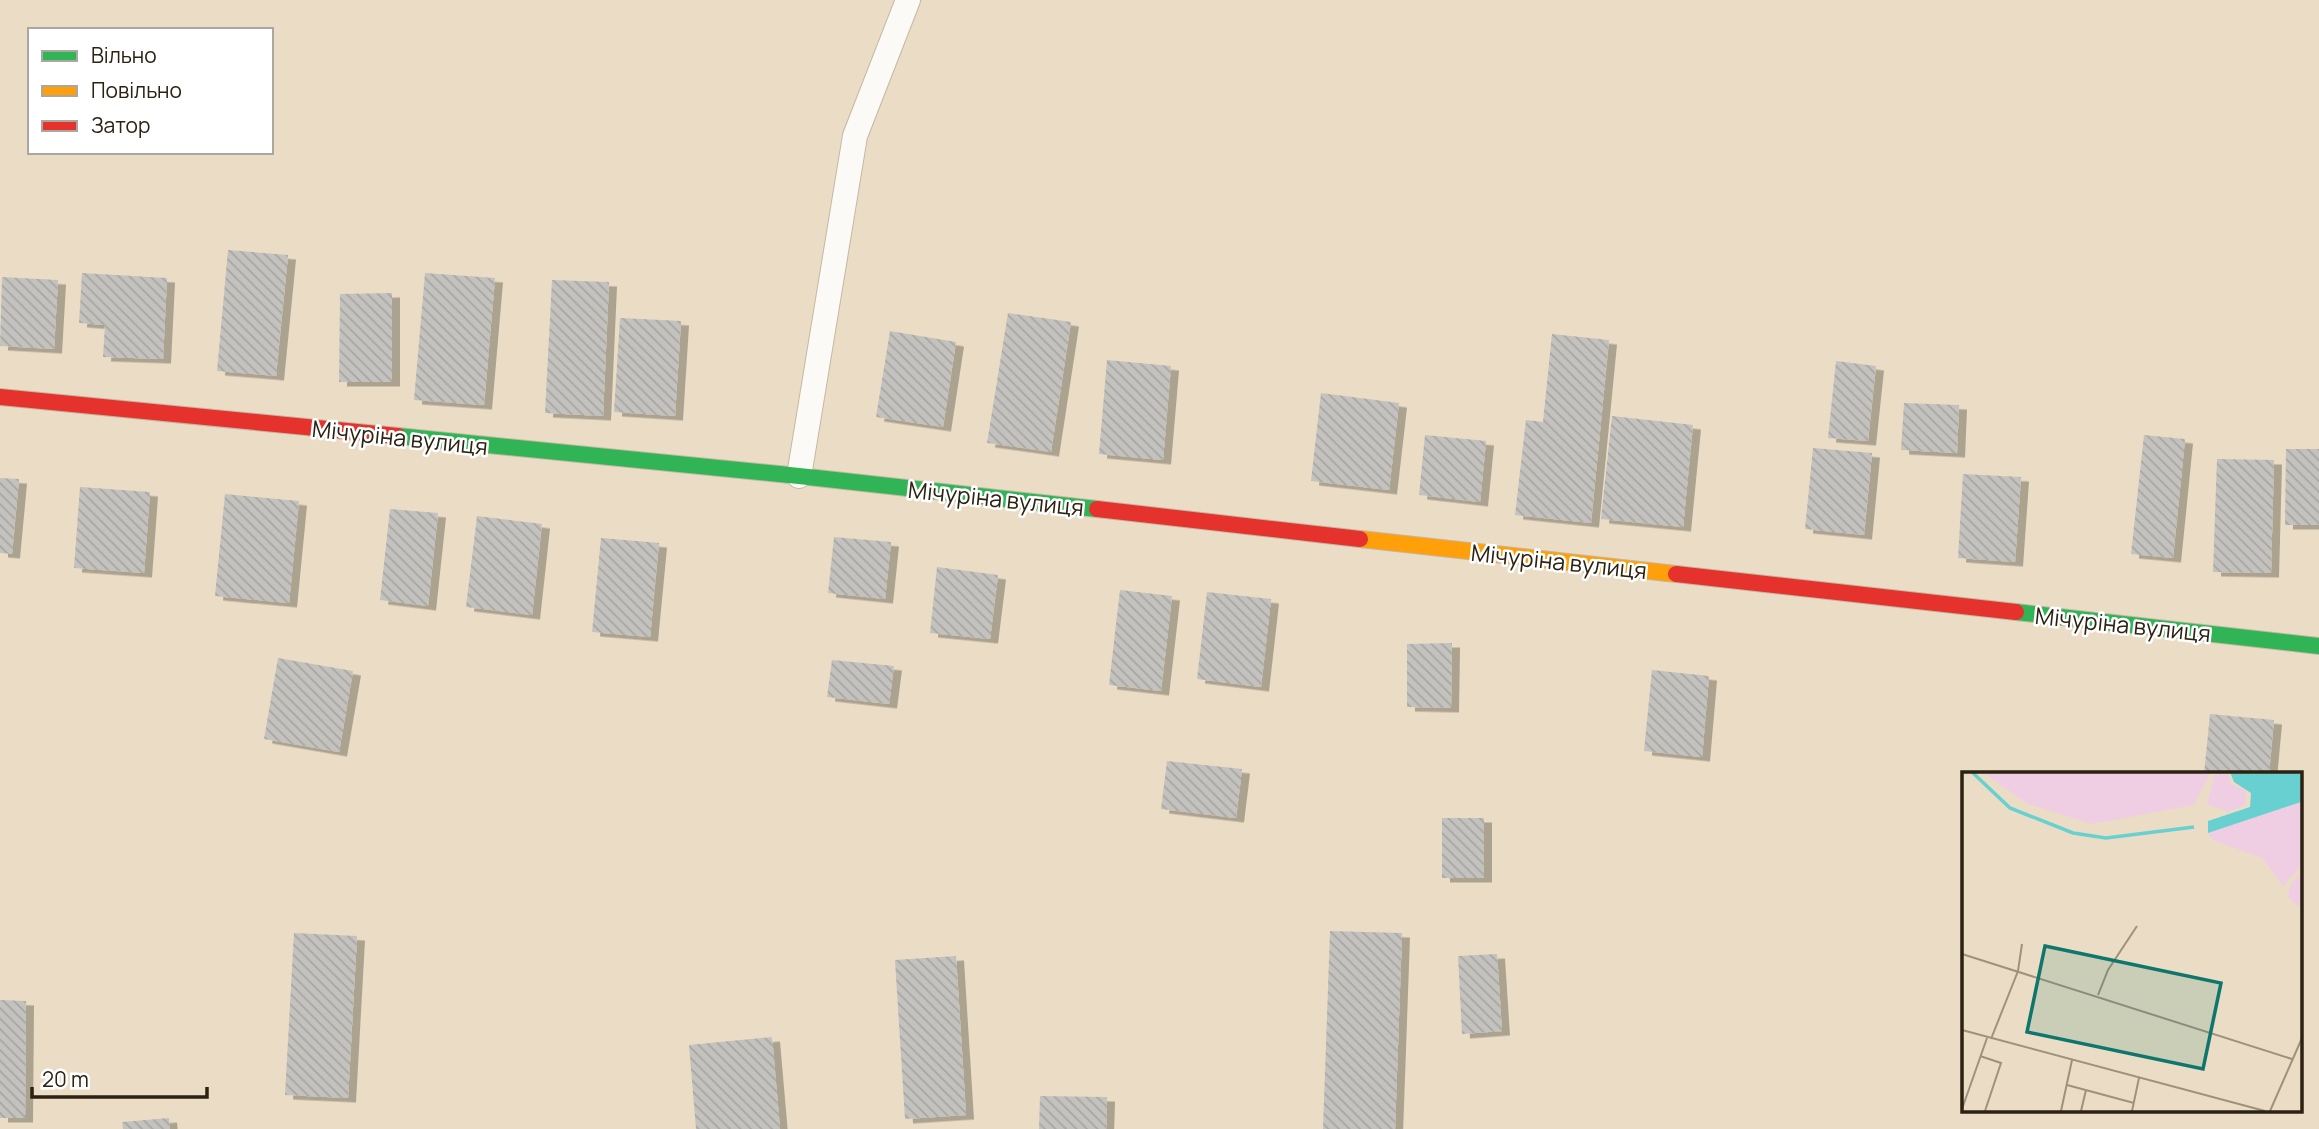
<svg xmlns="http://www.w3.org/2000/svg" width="2319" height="1129" viewBox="0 0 2319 1129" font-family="Manrope,sans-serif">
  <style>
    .building { fill: url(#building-back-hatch); filter: url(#shadow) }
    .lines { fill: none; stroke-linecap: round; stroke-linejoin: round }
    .lane-casing { stroke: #c3b8a5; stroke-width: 26 }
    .fast-casing { stroke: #c3b8a5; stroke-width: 18 }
    .slow-casing { stroke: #c3b8a5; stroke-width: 18 }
    .jam-casing { stroke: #c3b8a5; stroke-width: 18 }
    .lane { stroke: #fcfaf6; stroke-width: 24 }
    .fast { stroke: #30b455; stroke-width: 16 }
    .slow { stroke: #ff9f0a; stroke-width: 16 }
    .jam { stroke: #e5322d; stroke-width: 16 }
    .labels { text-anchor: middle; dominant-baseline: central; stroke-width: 5; stroke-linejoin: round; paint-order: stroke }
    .street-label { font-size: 23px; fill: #2b2211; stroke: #fff }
    .inset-river { fill: none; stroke: #68d0d0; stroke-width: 3.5 }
    .inset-road { fill: none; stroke: #9e927d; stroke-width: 2 }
    .view { fill: #0f766e; fill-opacity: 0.15; stroke: #0f766e; stroke-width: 3.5 }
    .inset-edge { fill: none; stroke: #2b2211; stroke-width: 3.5 }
  </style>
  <defs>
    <pattern id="building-back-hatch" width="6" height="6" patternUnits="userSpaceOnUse" patternTransform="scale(1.75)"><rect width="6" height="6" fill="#c3c2bf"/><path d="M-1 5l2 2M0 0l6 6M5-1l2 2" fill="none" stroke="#a8a6a3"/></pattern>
    <filter id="shadow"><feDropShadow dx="8" dy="4.5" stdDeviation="0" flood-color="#0004"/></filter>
  </defs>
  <rect width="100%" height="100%" fill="#ebddc5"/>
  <g class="building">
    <polygon points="228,250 288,255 276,376 217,371"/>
    <polygon points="82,273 167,278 163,359 103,357 105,325 79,323"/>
    <polygon points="425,273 495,278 484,405 414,400"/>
    <polygon points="2,277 58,280 54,349 0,346"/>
    <polygon points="552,280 609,282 603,416 545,413"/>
    <polygon points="392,293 392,382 339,382 340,294"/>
    <polygon points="1008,313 1071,322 1051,452 987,443"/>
    <polygon points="620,318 681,321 675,416 614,412"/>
    <polygon points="890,331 956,342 943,427 876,417"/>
    <polygon points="1552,334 1609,340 1591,523 1515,515 1526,420 1543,422"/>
    <polygon points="1107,360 1171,366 1163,460 1099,454"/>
    <polygon points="1836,361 1876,366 1868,441 1828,438"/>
    <polygon points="1321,393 1399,403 1389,490 1311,481"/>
    <polygon points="1904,403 1959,405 1957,453 1901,450"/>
    <polygon points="1612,416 1693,425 1683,527 1601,519"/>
    <polygon points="1425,435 1486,441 1480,502 1419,495"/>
    <polygon points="2144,435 2185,439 2173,558 2131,554"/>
    <polygon points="1813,448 1872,453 1864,535 1805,529"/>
    <polygon points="2286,449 2319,449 2319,525 2285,525"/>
    <polygon points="2217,459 2274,460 2271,573 2213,572"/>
    <polygon points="1963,474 2021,477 2015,562 1958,558"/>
    <polygon points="0,478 19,479 12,554 0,553"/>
    <polygon points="80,487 150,492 144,573 74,568"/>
    <polygon points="225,494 299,501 289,603 215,596"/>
    <polygon points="390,509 438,513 428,606 380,600"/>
    <polygon points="477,516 542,524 532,615 466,607"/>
    <polygon points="834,537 891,542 885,599 828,593"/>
    <polygon points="601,538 659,543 650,637 592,632"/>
    <polygon points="937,567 998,575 990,639 930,633"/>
    <polygon points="1120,590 1172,596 1161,691 1109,685"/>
    <polygon points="1207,592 1271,599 1261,687 1197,679"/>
    <polygon points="1452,643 1451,708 1407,707 1407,644"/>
    <polygon points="278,658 353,671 339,752 264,739"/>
    <polygon points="832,660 894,666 889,704 827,697"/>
    <polygon points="1652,670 1709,676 1702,757 1644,751"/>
    <polygon points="2210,714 2274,720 2269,774 2204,774"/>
    <polygon points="1167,761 1242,769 1236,818 1161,809"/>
    <rect x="1442" y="818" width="42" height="60"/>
    <polygon points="1330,931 1402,933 1395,1129 1323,1129"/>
    <polygon points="294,933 357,936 348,1098 285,1095"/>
    <polygon points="1497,954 1502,1031 1462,1034 1458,956"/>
    <polygon points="956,956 966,1115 905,1119 895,960"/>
    <polygon points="0,1000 26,1001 25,1118 0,1118"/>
    <polygon points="772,1037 780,1129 696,1129 689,1045"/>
    <polygon points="1040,1096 1107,1097 1106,1129 1039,1129"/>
    <polygon points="169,1118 170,1129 123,1129 122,1122"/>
  </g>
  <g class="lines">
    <defs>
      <polyline id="lane" points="799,476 855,136 908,0"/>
      <g id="fast">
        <polyline points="398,436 799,476 1097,509"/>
        <polyline points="2016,612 2319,646"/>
      </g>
      <polyline id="slow" points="1360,539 1676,574"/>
      <g id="jam">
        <polyline points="0,397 398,436"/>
        <polyline points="1097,509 1360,539"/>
        <polyline points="1676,574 2016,612"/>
      </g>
    </defs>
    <use href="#lane" class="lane-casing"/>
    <use href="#fast" class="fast-casing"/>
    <use href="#slow" class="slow-casing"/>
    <use href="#jam" class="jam-casing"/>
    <use href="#lane" class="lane"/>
    <use href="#fast" class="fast"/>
    <use href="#slow" class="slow"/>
    <use href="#jam" class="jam"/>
  </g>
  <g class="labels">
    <g class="street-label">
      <text transform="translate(400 437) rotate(6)">Мічуріна вулиця</text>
      <text transform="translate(996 498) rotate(6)">Мічуріна вулиця</text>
      <text transform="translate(1559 561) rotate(6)">Мічуріна вулиця</text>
      <text transform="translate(2123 624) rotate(6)">Мічуріна вулиця</text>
    </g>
  </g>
  <g transform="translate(1962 772)">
    <rect width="340" height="340" fill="#ebddc5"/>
    <path d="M20,0H249L232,33L130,52L66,32ZM253,0H266L269,12L284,18L283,33L266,40L245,32ZM339,30V94L321,114L300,86L251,68L246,61ZM339,101V136L326,126L328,113Z" fill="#efcee3"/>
    <path d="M268,0H339V30L246,61V49L288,35L289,21L272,10Z" fill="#68d0d0"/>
    <path class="inset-river" d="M10,0L48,36L111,61L144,66L232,55"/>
    <path class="inset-road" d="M0,182L330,287M136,223L146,198L175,154M0,258L303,339M29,267L56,199L60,172M18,284L39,291L23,339M105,313L172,331M0,337L25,266M99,339L110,288M119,339L124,318M170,339L177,306M308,339L340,266"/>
    <path class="view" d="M83,174L259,211L241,297L65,260Z"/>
    <rect width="340" height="340" class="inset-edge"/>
  </g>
  <rect x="28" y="28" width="245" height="126" fill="#ffffff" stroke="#aaa7a0" stroke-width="2"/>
  <rect x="42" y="51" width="35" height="10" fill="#30b455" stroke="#aaa7a0" stroke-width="2"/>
  <text x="91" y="63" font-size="21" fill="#2b2211">Вільно</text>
  <rect x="42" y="86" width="35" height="10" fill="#ff9f0a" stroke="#aaa7a0" stroke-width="2"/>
  <text x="91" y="98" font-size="21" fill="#2b2211">Повільно</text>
  <rect x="42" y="121" width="35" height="10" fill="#e5322d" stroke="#aaa7a0" stroke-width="2"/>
  <text x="91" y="133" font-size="21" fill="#2b2211">Затор</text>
  <path d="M32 1087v10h175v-10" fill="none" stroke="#2b2211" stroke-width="3.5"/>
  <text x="42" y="1087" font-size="21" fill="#2b2211" stroke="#ffffff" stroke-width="5" paint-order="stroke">20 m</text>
</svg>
